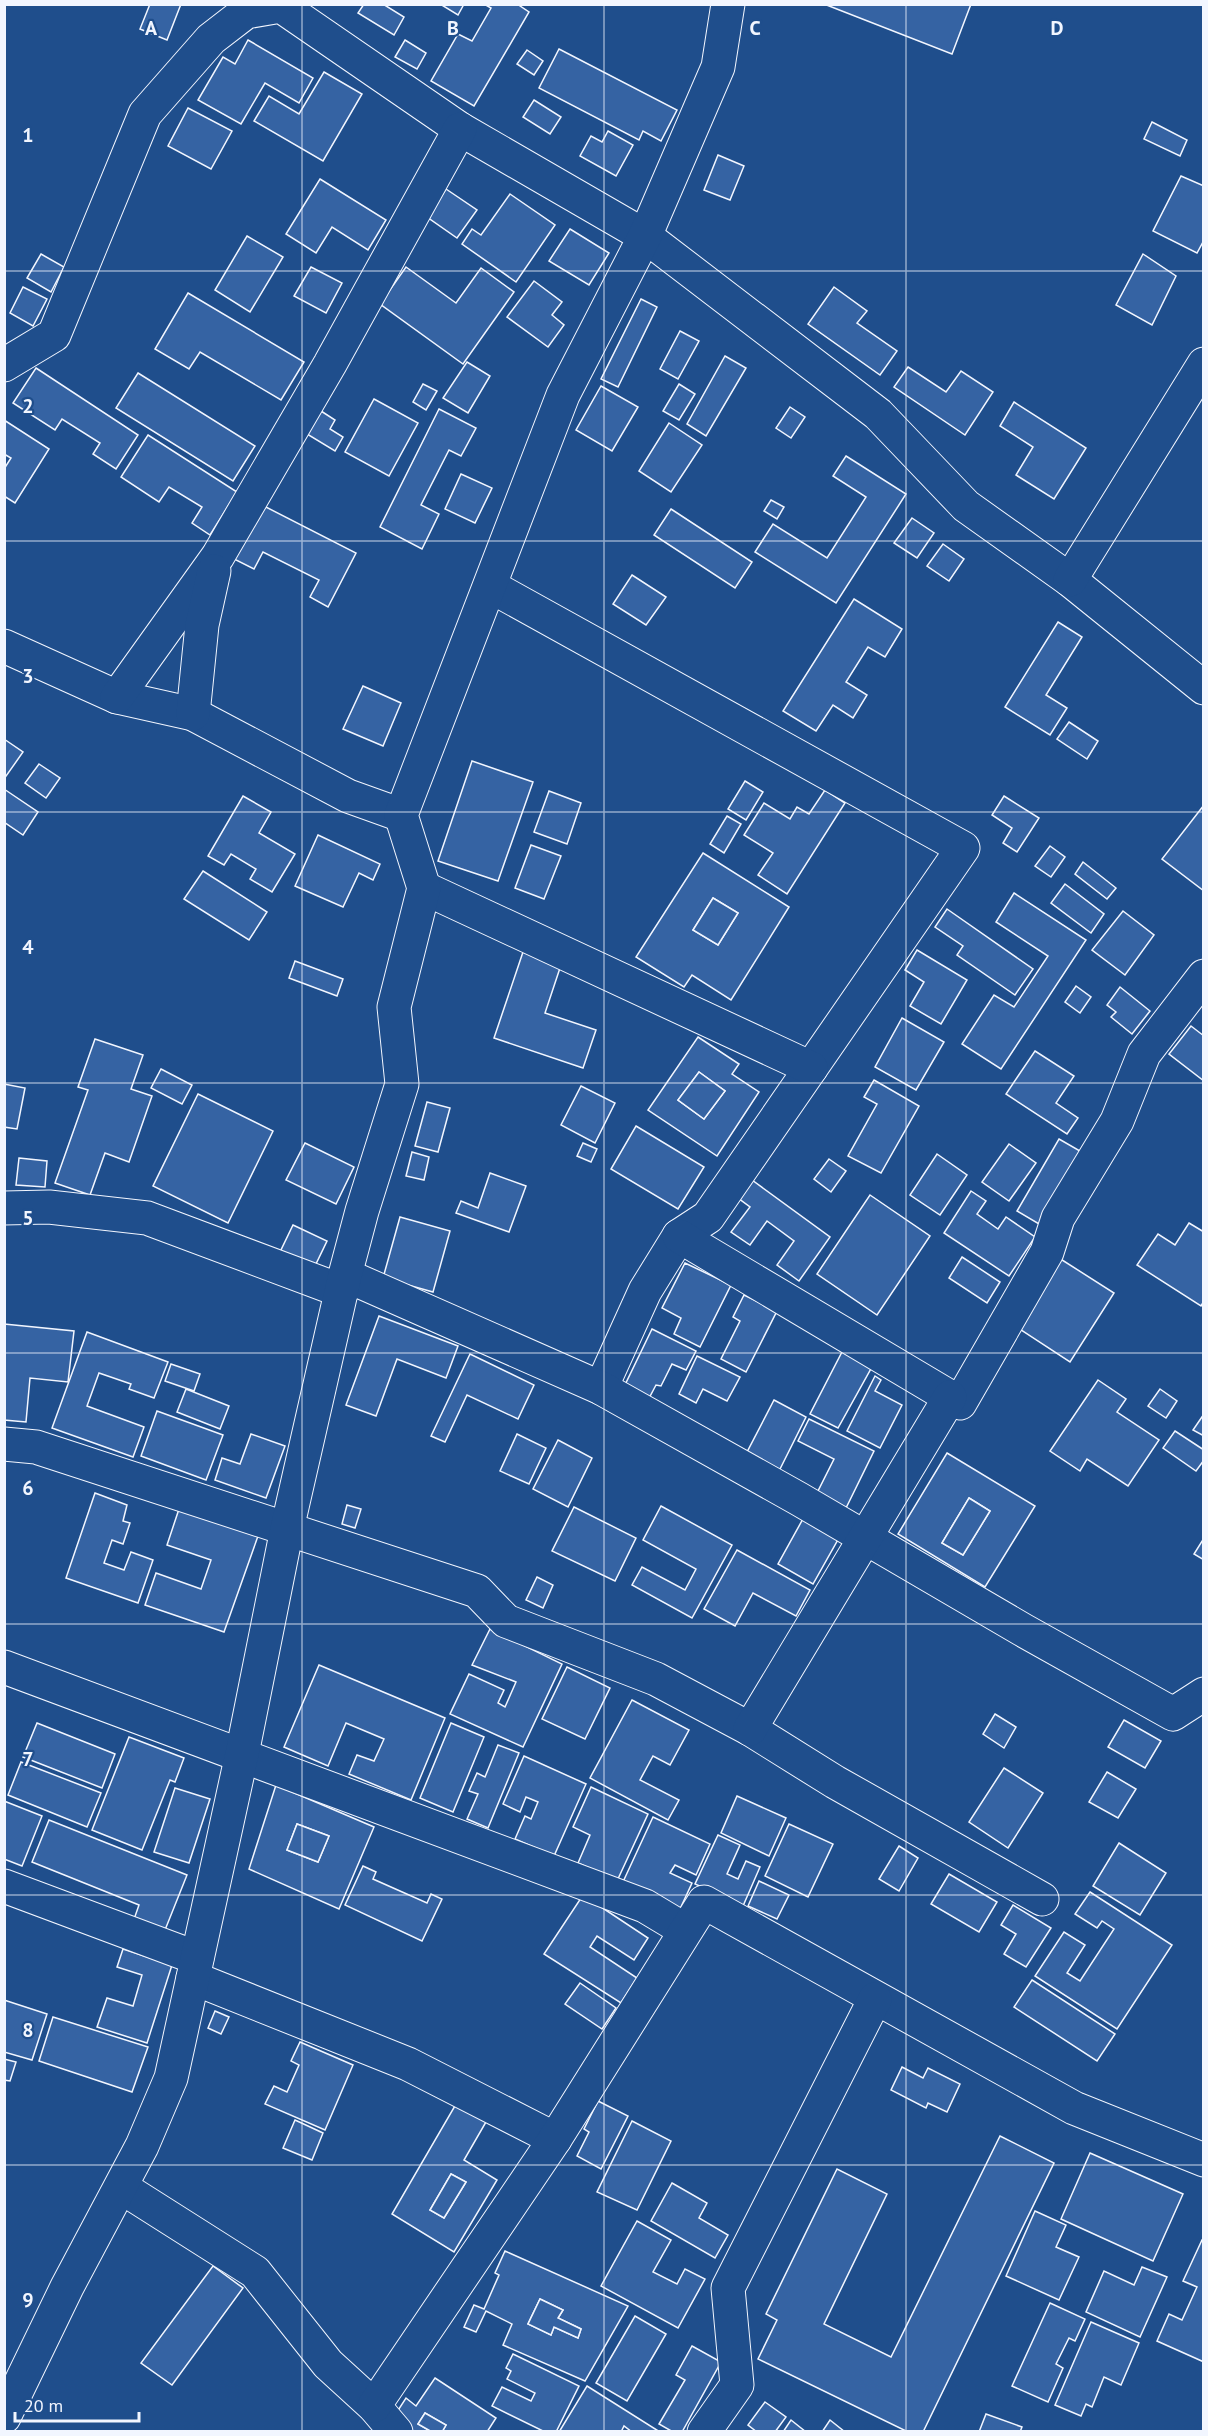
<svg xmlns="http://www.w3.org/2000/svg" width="1208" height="2436" viewBox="0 0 1208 2436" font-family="'PT Sans',sans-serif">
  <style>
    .building { fill: #3563a3; stroke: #f2f6ff; stroke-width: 1.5; fill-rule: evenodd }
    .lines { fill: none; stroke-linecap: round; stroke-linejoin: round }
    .minor-casing { stroke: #f2f6ff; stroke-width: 35 }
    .minor { stroke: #1f4e8c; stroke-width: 33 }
    .grid { fill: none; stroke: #f2f6ff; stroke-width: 1.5; stroke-opacity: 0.55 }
    .grid-label { font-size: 20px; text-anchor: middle; font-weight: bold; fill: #f2f6ff; stroke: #1f4e8c; stroke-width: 4.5; stroke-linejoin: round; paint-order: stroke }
  </style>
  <rect width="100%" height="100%" fill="#1f4e8c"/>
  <g class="building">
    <polygon points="150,4 181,4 167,40 140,29"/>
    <polygon points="364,4 383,4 404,17 394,35 358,13"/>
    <polygon points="440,4 464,4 458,15"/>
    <polygon points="484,4 517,4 529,12 474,106 431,81 458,34 472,41 491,8"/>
    <polygon points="824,4 971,4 952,54"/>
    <polygon points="248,40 313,78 299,103 265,83 241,124 198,100 223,57 235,64"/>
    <polygon points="405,40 426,53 417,69 395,57"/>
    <polygon points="559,49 677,110 661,141 643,131 639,140 539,88"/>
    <polygon points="527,50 543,61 534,75 517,64"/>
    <polygon points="324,72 362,94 323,161 254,121 269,96 299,114"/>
    <polygon points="534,100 561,117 550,134 523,117"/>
    <polygon points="188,108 232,131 211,169 168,146"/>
    <polygon points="1152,122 1187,140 1180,156 1144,139"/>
    <polygon points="608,131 633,145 616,176 580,156 591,136 602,142"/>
    <polygon points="718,155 744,166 730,200 704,190"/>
    <polygon points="1181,176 1204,186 1204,240 1197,253 1153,231"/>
    <polygon points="320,179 386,220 368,250 332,227 316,253 286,234"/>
    <polygon points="446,189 477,210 457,238 427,217"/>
    <polygon points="510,194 555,225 516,282 462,244 472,229 481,235"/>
    <polygon points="570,229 609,253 589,285 549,261"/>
    <polygon points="247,236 283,257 250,312 215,290"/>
    <polygon points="41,254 64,267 51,292 27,278"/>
    <polygon points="1143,254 1176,276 1152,325 1116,305"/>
    <polygon points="311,267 342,283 326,313 294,296"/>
    <polygon points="406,267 456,303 481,268 514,292 463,364 380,304"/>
    <polygon points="534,281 562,302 552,315 564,325 548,347 507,317"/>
    <polygon points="23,287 47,299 33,326 10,313"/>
    <polygon points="834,287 867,311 857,323 897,351 880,375 808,324"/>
    <polygon points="188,293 304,362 281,400 200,352 189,369 155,349"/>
    <polygon points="641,299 657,307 618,387 601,379"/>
    <polygon points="680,331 699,341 678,379 660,369"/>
    <polygon points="725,356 746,368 706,436 687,424"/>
    <polygon points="467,362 490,376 468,413 443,398"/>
    <polygon points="908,367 946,392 961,371 993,392 965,435 894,387"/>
    <polygon points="36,368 138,435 116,469 93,454 100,443 62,419 55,430 13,403"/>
    <polygon points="138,373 255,446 233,481 116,408"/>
    <polygon points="423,384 437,391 426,410 413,402"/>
    <polygon points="679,384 695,394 679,420 663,411"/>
    <polygon points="601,386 638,407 612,451 576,430"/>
    <polygon points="374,399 418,423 389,476 345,452"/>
    <polygon points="1014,402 1086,448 1054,499 1016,475 1033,447 1000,426"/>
    <polygon points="790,407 805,417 791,438 776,428"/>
    <polygon points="439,409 476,428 461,456 449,450 421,505 439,514 422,549 380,527"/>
    <polygon points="321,411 335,420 330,429 343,437 335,451 307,434"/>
    <polygon points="4,420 49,449 15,503 4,496 4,469 11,458 4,454"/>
    <polygon points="669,423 702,445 671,492 639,471"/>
    <polygon points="148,435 237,492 210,535 192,523 202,507 169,487 159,502 121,477"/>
    <polygon points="846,456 906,494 836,603 755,552 773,524 827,558 866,497 833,476"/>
    <polygon points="461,474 492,488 475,523 445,509"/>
    <polygon points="771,500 784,507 777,519 764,511"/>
    <polygon points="260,504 356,553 328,607 310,597 319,580 263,552 254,569 232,558"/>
    <polygon points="671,509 752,562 735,588 654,535"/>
    <polygon points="912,518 934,533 917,558 894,543"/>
    <polygon points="943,544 964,559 949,581 927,566"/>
    <polygon points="632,575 666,597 646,625 613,604"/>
    <polygon points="854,599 902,629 885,657 868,647 846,682 867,695 853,718 833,705 816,731 783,711"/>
    <polygon points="1058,622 1082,637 1046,695 1067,708 1050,735 1005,707"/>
    <polygon points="363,686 401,703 383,746 343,729"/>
    <polygon points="1069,722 1098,741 1087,759 1057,739"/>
    <polygon points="4,739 23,752 4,779"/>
    <polygon points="472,761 533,782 498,881 438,861"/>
    <polygon points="39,764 60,778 46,798 25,783"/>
    <polygon points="745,781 763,792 746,820 728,809"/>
    <polygon points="4,789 38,812 23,835 4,822"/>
    <polygon points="825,790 845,803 787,894 758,875 773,853 744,835 764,803 790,819 797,807 809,814"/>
    <polygon points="549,791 581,803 567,844 534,832"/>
    <polygon points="243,796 271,812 259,833 295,854 272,892 250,879 256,869 231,854 224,865 208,856"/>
    <polygon points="1004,796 1039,818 1017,852 1003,843 1012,828 992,815"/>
    <polygon points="1204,805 1204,891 1162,859"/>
    <polygon points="727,816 741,824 724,853 710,844"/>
    <polygon points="318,835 380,864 373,880 359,873 343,907 295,886"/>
    <polygon points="531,845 561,856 544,899 515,888"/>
    <polygon points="1050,846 1065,857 1051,877 1035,866"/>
    <path d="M703,853L789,907L731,1000L692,975L684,987L636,957ZM713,898L738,913L718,945L693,930Z"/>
    <polygon points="1083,862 1116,888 1107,899 1075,874"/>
    <polygon points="203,871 267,912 249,940 184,899"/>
    <polygon points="1065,884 1104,914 1091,933 1051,903"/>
    <polygon points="1014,893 1086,940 1001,1069 962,1044 994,995 1014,1007 1048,956 996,922"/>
    <polygon points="713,898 738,913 718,945 693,930"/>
    <polygon points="947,909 1033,969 1015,995 957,955 963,946 935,927"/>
    <polygon points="1123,911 1154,935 1125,975 1092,950"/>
    <polygon points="917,950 967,980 941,1024 910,1006 924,982 905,970"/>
    <polygon points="523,952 561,965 545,1013 596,1030 583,1068 494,1038"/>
    <polygon points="295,961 343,979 337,996 289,978"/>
    <polygon points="1076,986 1091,997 1080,1013 1065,1002"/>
    <polygon points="1120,987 1150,1011 1132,1034 1111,1017 1116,1012 1107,1005"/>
    <polygon points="902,1018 944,1042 916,1090 875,1067"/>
    <polygon points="1191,1026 1204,1036 1204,1081 1169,1054"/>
    <path d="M698,1037L739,1064L732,1074L759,1092L717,1156L648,1110ZM699,1072L725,1091L704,1119L678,1100Z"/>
    <polygon points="95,1039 143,1055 131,1089 152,1096 129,1162 105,1153 90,1195 55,1183 88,1090 78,1087"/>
    <polygon points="1035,1051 1074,1076 1056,1103 1078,1118 1067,1134 1006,1094"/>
    <polygon points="161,1069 192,1085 182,1104 151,1088"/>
    <polygon points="699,1072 725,1091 704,1119 678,1100"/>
    <polygon points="874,1080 919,1106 881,1173 848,1156 877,1104 864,1097"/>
    <polygon points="4,1084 25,1088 17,1129 4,1127"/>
    <polygon points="581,1086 615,1103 595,1143 561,1125"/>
    <polygon points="198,1094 273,1131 228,1223 153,1186"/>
    <polygon points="427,1102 450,1108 438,1152 415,1146"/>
    <polygon points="636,1126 704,1167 678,1209 611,1169"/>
    <polygon points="1059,1139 1080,1151 1039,1224 1017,1211"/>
    <polygon points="305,1143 354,1167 336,1204 286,1180"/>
    <polygon points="583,1143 597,1149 591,1162 577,1156"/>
    <polygon points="1009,1144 1036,1163 1009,1201 982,1182"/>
    <polygon points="412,1152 429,1157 424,1180 406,1176"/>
    <polygon points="937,1154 967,1175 940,1215 910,1195"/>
    <polygon points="19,1158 47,1161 45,1187 16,1185"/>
    <polygon points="829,1159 846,1171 831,1192 814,1179"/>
    <polygon points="490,1173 526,1186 509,1232 456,1213 461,1201 478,1208"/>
    <polygon points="752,1180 830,1237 799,1281 777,1265 794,1241 767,1221 750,1245 731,1232 750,1207 738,1198"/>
    <polygon points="971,1191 986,1201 977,1214 998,1229 1006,1217 1035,1237 1009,1276 944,1233"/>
    <polygon points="870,1195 930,1236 877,1315 817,1274"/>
    <polygon points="400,1217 450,1231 433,1292 383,1278"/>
    <polygon points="1189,1223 1204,1232 1204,1301 1201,1306 1137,1265 1158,1234 1175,1245"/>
    <polygon points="293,1225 327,1241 314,1268 280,1252"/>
    <polygon points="962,1257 1000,1282 987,1303 949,1278"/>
    <polygon points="1059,1258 1114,1293 1070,1362 1015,1326"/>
    <polygon points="685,1263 731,1285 700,1347 674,1334 681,1318 662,1308"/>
    <polygon points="744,1295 777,1311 746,1372 721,1359 740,1321 733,1317"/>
    <polygon points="379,1316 458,1346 446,1378 397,1359 376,1416 346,1405"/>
    <polygon points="4,1324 74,1331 68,1382 30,1378 26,1422 4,1420"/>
    <polygon points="652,1329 696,1351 686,1370 672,1364 661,1386 656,1385 647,1402 623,1389"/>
    <polygon points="87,1332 168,1362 154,1398 129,1389 131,1384 99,1373 87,1406 144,1427 133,1457 52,1428"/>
    <polygon points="843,1350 873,1365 838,1428 810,1414"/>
    <polygon points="470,1354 534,1385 518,1419 467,1395 445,1442 431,1436"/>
    <polygon points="697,1356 740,1377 727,1401 703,1389 696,1403 679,1394"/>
    <polygon points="171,1364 200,1374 194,1391 165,1381"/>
    <polygon points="875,1376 881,1380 875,1391 902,1405 880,1448 847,1431"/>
    <polygon points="1098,1380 1126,1399 1117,1412 1159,1440 1128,1486 1087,1459 1080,1471 1050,1451"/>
    <polygon points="186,1389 229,1406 220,1429 177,1412"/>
    <polygon points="1160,1389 1177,1401 1166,1418 1148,1406"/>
    <polygon points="774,1400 806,1417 779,1471 746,1454"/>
    <polygon points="157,1411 223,1435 206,1480 141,1456"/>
    <polygon points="1204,1414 1204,1436 1193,1430"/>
    <polygon points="809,1419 874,1451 846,1508 817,1493 834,1459 798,1441"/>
    <polygon points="1175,1431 1204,1450 1204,1460 1196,1471 1163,1448"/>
    <polygon points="251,1434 285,1446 266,1498 215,1480 222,1458 240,1464"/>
    <polygon points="517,1434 546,1448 529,1484 500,1471"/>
    <polygon points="558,1440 592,1458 568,1507 533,1489"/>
    <path d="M947,1453L1035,1506L985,1587L898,1534ZM969,1498L990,1511L963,1555L942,1543Z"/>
    <polygon points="95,1493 127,1505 123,1521 130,1523 123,1544 112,1540 104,1563 124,1570 131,1552 153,1560 138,1603 66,1578"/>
    <polygon points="969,1498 990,1511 963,1555 942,1543"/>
    <polygon points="347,1505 361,1509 355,1528 342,1524"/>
    <polygon points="661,1506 732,1545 692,1618 632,1585 642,1567 685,1590 696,1569 643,1540"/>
    <polygon points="574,1507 636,1538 615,1581 552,1551"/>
    <polygon points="179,1509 258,1536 224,1632 145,1605 156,1573 201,1589 211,1560 167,1545"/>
    <polygon points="804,1517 840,1536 813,1584 778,1564"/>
    <polygon points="1204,1538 1204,1560 1194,1554"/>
    <polygon points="737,1550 810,1590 796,1616 753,1593 735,1626 704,1609"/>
    <polygon points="537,1577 553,1585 543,1608 526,1600"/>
    <polygon points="490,1629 562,1664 523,1747 450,1714 469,1674 504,1690 498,1703 505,1707 516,1682 472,1665"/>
    <polygon points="319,1665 445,1718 411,1800 349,1774 357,1755 374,1761 384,1739 346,1723 328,1766 284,1747"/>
    <polygon points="567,1667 610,1688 585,1739 542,1719"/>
    <polygon points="632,1700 689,1730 670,1765 653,1756 640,1780 679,1800 668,1820 590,1778"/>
    <polygon points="995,1714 1016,1727 1004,1748 983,1734"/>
    <polygon points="1124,1720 1161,1741 1145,1768 1108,1747"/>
    <polygon points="37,1723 115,1754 102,1788 23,1757"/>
    <polygon points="451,1723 484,1737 453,1812 420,1798"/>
    <polygon points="129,1737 184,1758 175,1782 170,1780 142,1850 92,1830"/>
    <polygon points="498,1745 519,1753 488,1828 467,1819 478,1794 469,1791 477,1773 485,1777"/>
    <polygon points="524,1756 586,1784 554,1856 515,1839 525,1816 531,1819 538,1802 526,1797 520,1812 503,1804"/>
    <polygon points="21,1762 101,1793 87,1827 8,1795"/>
    <polygon points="1004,1768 1043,1793 1008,1848 969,1822"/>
    <polygon points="1107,1772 1136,1789 1118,1818 1089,1802"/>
    <path d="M276,1785L374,1827L339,1909L249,1869ZM297,1824L329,1836L318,1862L287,1850Z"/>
    <polygon points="591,1787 648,1814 617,1881 578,1863 590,1835 573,1827"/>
    <polygon points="175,1788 210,1799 189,1863 154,1852"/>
    <polygon points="737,1796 786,1818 769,1856 721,1833"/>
    <polygon points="4,1801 42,1816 22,1866 4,1859"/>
    <polygon points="653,1817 710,1844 696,1875 675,1865 670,1873 692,1883 680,1909 622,1884"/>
    <polygon points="49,1820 187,1875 163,1935 133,1922 139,1905 32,1862"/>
    <polygon points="297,1824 329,1836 318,1862 287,1850"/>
    <polygon points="789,1824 833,1844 808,1897 765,1876"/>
    <polygon points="718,1835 740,1845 727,1874 738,1879 746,1861 760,1867 743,1906 695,1884"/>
    <polygon points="1119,1843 1166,1873 1140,1915 1093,1886"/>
    <polygon points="899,1846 918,1858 899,1891 879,1879"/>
    <polygon points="363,1866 376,1872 373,1879 427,1903 431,1894 442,1899 422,1941 345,1905"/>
    <polygon points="949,1874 997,1902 979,1932 931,1904"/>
    <polygon points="759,1881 789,1895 777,1919 748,1906"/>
    <polygon points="1090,1892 1172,1945 1117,2029 1035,1976 1064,1932 1085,1945 1067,1973 1080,1981 1114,1929 1102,1921 1097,1928 1075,1914"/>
    <polygon points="583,1895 648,1938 634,1960 597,1936 590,1947 637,1978 621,2003 544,1954"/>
    <polygon points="1013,1905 1051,1928 1026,1967 1004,1954 1016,1934 1001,1925"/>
    <polygon points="123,1949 172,1965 147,2043 97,2027 107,1998 133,2006 142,1975 117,1967"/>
    <polygon points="1032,1980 1115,2034 1097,2061 1014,2007"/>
    <polygon points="580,1983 616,2008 602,2029 565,2004"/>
    <polygon points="4,2000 47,2014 32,2060 4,2052"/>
    <polygon points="215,2011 229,2017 221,2034 208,2028"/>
    <polygon points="53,2017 148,2047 132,2092 39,2061"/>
    <polygon points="300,2042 353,2065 325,2130 265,2104 274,2086 287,2092 299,2065 291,2061"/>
    <polygon points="4,2059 16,2062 10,2081 4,2080"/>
    <polygon points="902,2067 923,2078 928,2068 960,2084 947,2112 928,2103 926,2108 891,2090"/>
    <polygon points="598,2101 628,2116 601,2169 577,2156 589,2132 584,2129"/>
    <path d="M456,2104L486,2122L464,2160L497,2180L454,2252L392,2214ZM451,2174L466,2182L444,2218L430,2210Z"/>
    <polygon points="295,2120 323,2133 312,2160 283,2148"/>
    <polygon points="632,2121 671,2141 637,2210 597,2192"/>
    <polygon points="1000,2136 1054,2163 923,2432 908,2432 758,2359 777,2320 766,2314 837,2169 887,2194 824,2324 891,2357"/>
    <polygon points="1090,2153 1183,2194 1153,2261 1061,2219"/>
    <polygon points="451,2174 466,2182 444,2218 430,2210"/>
    <polygon points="672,2183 707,2203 699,2218 728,2235 715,2258 651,2221"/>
    <polygon points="1035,2211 1066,2225 1056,2247 1079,2257 1059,2300 1006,2276"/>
    <polygon points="637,2221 671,2240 653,2272 677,2284 685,2269 705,2279 678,2328 601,2286"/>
    <polygon points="1202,2240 1204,2241 1204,2362 1157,2341 1169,2314 1182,2320 1197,2287 1183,2281"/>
    <path d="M505,2251L628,2306L585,2381L503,2345L512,2324L486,2311L476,2332L464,2327L474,2305L484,2309L499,2275L495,2273ZM540,2299L563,2310L558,2318L581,2329L578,2338L554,2327L551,2335L528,2324Z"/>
    <polygon points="213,2266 243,2288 172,2385 141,2363"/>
    <polygon points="1142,2267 1167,2277 1140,2337 1086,2312 1104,2271 1134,2285"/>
    <polygon points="540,2299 563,2310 558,2318 581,2329 578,2338 554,2327 551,2335 528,2324"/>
    <polygon points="1050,2303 1085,2319 1075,2341 1069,2338 1056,2364 1063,2368 1048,2402 1012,2386"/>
    <polygon points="635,2316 666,2334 627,2401 596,2383"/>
    <polygon points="1091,2322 1139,2343 1121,2385 1104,2377 1092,2407 1086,2404 1081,2416 1055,2405"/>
    <polygon points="692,2346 721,2362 682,2432 673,2432 659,2424 685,2380 676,2375"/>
    <polygon points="513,2354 579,2386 556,2432 545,2432 492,2406 502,2387 531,2401 535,2393 507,2379 511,2371 506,2368"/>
    <polygon points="435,2378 496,2418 487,2432 442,2432 446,2425 425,2413 418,2424 432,2432 407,2432 391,2421 406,2398 416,2406"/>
    <polygon points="587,2386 660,2432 632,2432 624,2426 621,2432 559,2432"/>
    <polygon points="765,2402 786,2417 775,2432 757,2432 748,2425"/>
    <polygon points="425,2413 446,2425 442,2432 432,2432 418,2424"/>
    <polygon points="986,2414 1022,2427 1020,2432 979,2432"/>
    <polygon points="791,2420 806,2432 783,2432"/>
    <polygon points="830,2420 845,2432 822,2432"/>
  </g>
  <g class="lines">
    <defs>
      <g id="minor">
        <polyline points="4,365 54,335 145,114 211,39 246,12 281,6 460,129 645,236 878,414 966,506 1070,580 1204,688"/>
        <polyline points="1070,580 1204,364"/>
        <polyline points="490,586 963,848 708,1217 679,1236 645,1291 601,1388"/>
        <polyline points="4,646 117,697 193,714 348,796 401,815"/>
        <polyline points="117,697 218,556 330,364 460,129"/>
        <polyline points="193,714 202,625 214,571"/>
        <polyline points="424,888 811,1068"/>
        <polyline points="4,1208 49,1207 147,1218 342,1291"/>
        <polyline points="679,1236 960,1403 1047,1252 1058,1218 1117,1121 1144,1054 1204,976"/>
        <polyline points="345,1275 601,1388 799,1499 1023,1630 1173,1714 1204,1694"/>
        <polyline points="4,1444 36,1447 477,1591 506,1621 656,1679 750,1729 835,1782 1042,1899"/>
        <polyline points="4,1667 645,1906 685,1930"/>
        <polyline points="750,1729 950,1397"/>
        <polyline points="4,1886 197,1958"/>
        <polyline points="193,1978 408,2064 555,2139"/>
        <polyline points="121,2187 255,2272 328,2364 374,2406 396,2432"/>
        <polyline points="374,2406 555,2139 704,1902 1074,2108 1204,2160"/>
        <polyline points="4,2417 67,2287 142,2146 171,2078 242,1754 287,1529 345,1275 362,1211 402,1084 394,1007 424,888 401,815 563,395 645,236 718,67 728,4"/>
        <polyline points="704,2432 737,2385 728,2288 875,1999"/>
      </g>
    </defs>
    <use href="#minor" class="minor-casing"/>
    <use href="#minor" class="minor"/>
  </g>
  <path class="grid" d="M302,4V2432M604,4V2432M906,4V2432M4,271H1204M4,541H1204M4,812H1204M4,1083H1204M4,1353H1204M4,1624H1204M4,1895H1204M4,2165H1204"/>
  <g class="grid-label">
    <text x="151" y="35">A</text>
    <text x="453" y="35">B</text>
    <text x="755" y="35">C</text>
    <text x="1057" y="35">D</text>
    <text x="28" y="142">1</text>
    <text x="28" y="413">2</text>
    <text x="28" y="683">3</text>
    <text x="28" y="954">4</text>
    <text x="28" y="1225">5</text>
    <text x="28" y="1495">6</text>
    <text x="28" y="1766">7</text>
    <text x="28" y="2037">8</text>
    <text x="28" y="2307">9</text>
  </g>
  <rect width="1208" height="2436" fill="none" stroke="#f2f6ff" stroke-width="12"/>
  <path d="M15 2412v9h124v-9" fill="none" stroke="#f2f6ff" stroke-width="3"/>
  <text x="24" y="2412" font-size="18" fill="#f2f6ff" stroke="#1f4e8c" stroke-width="4.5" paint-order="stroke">20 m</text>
</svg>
